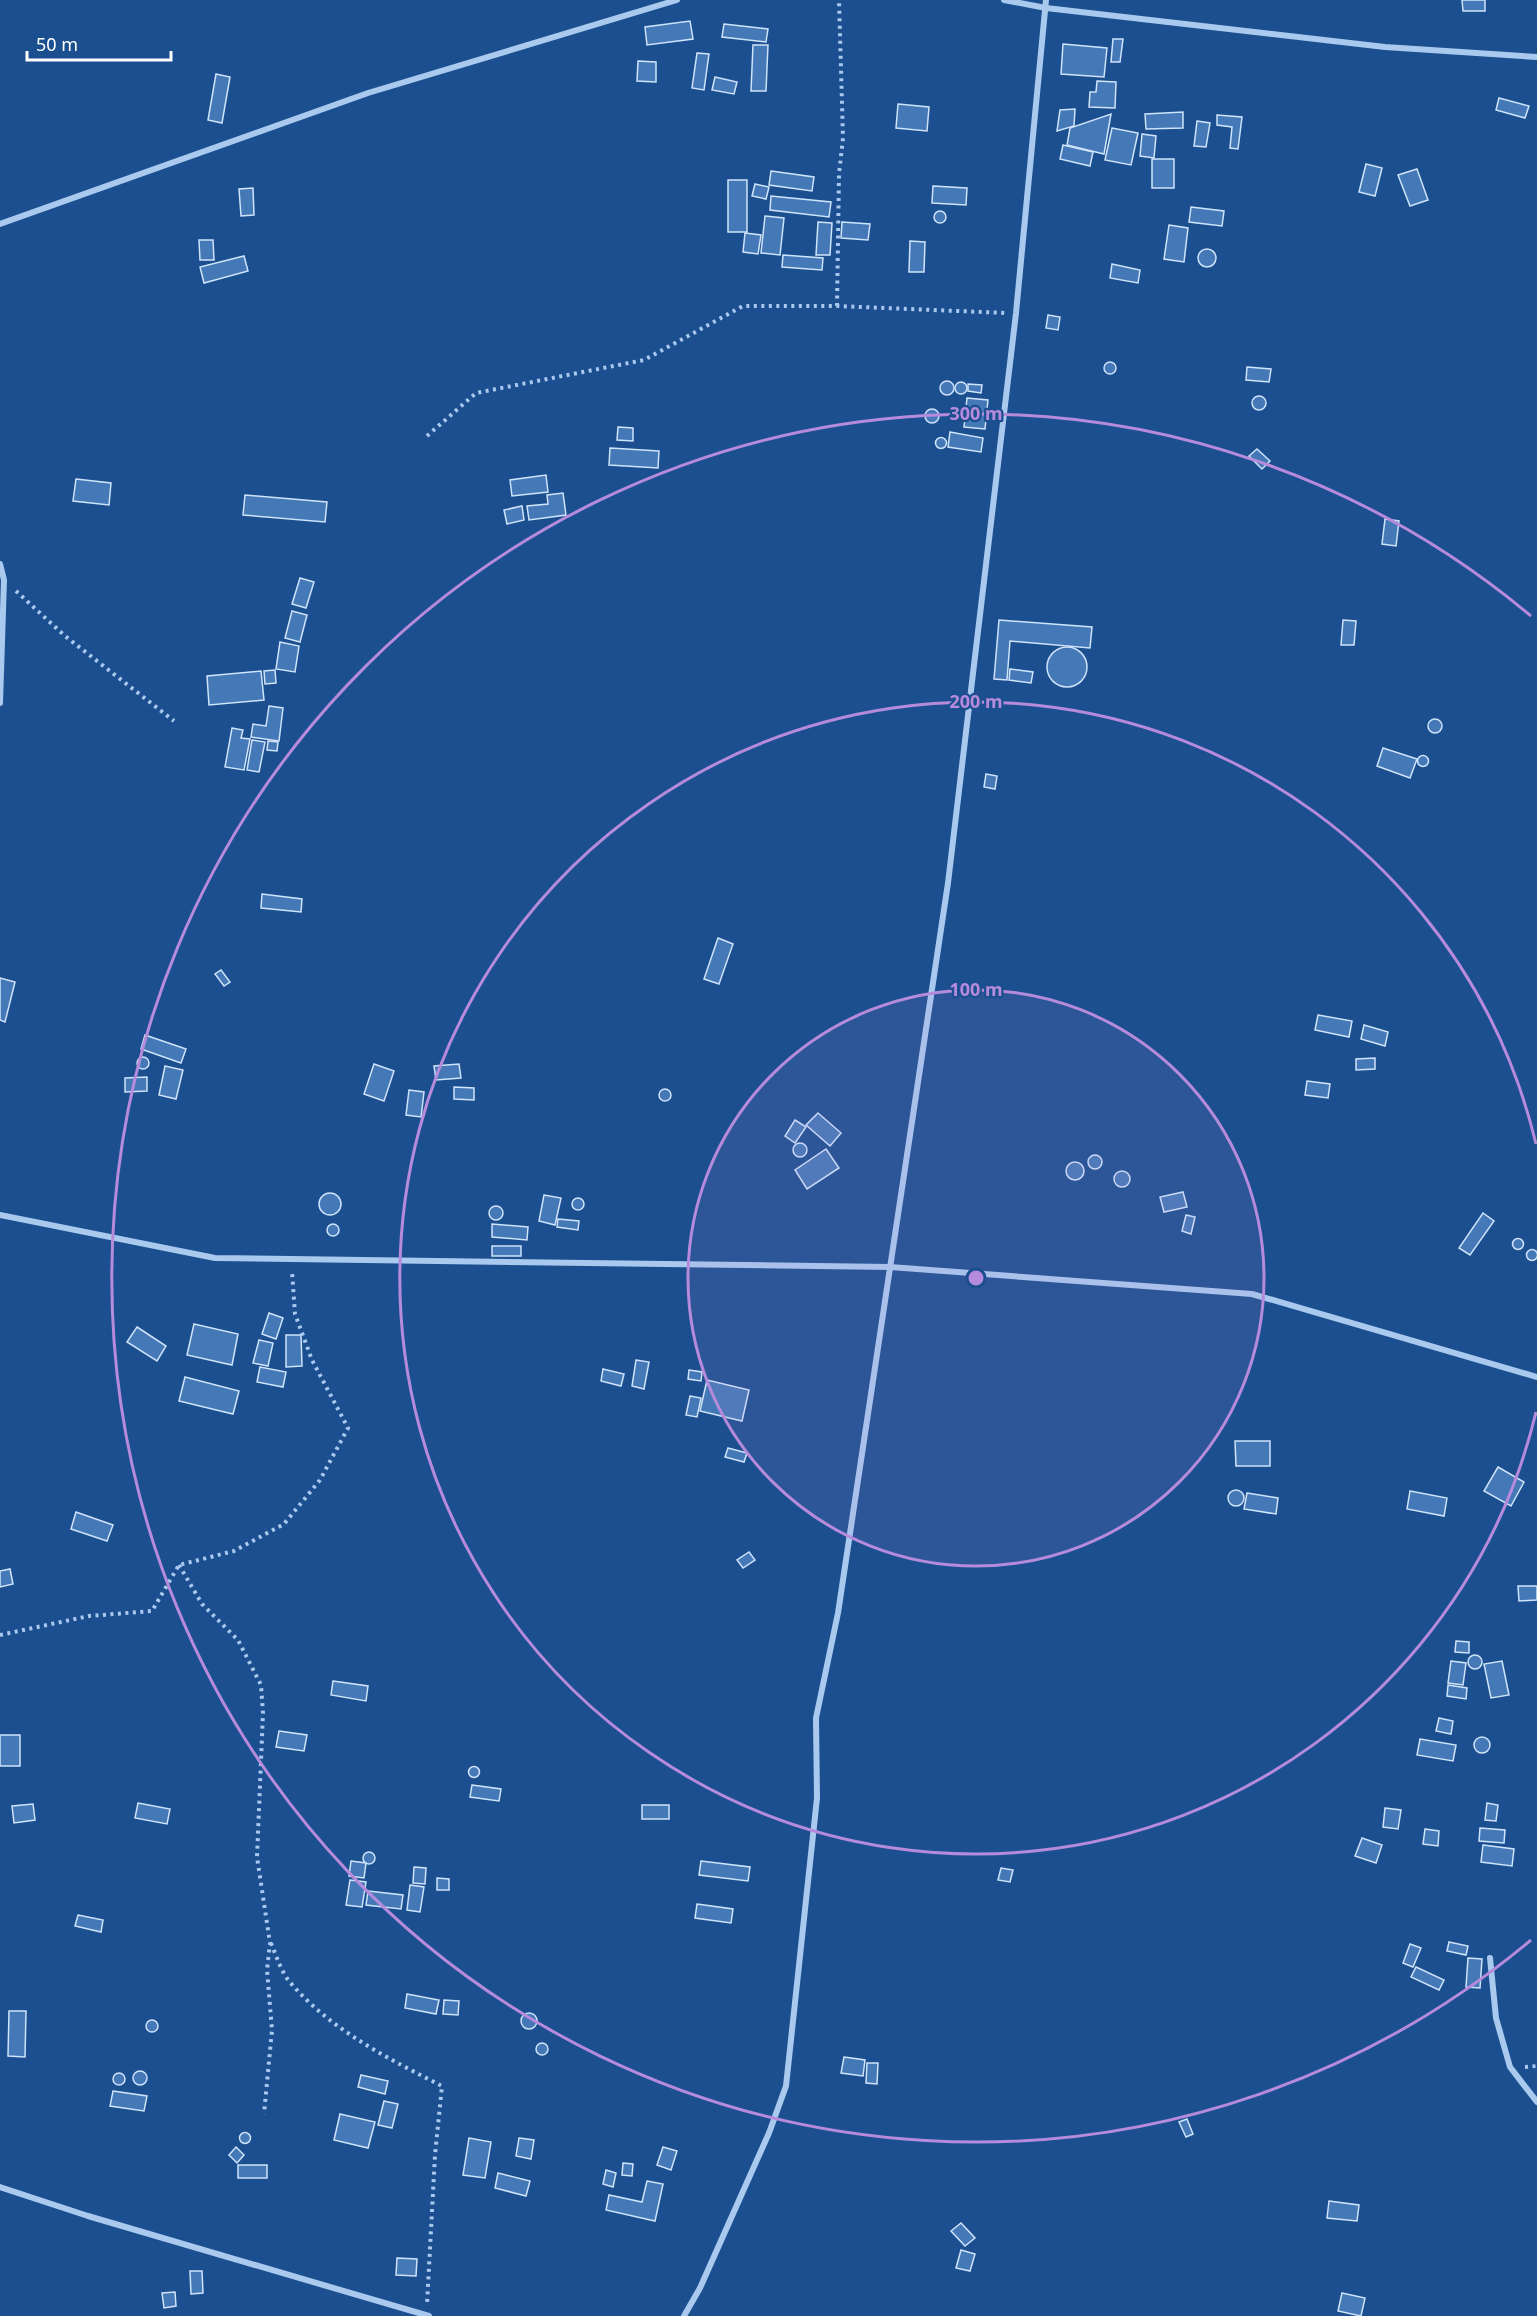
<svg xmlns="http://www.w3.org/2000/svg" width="1537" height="2316" viewBox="0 0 1537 2316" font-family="'Noto Sans',sans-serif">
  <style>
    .building { fill: #4478b7; stroke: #cfe3fa; stroke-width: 1.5 }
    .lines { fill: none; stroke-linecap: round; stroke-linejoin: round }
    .path { stroke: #a9c9ee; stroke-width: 4; stroke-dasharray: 3 4.5; stroke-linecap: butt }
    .minor { stroke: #a9c9ee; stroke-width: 6 }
    .ring { fill: none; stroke: #b68bdc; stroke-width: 3 }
    .centre { fill: #b68bdc; stroke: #1b4f8f; stroke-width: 3 }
    .ring-label { font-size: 18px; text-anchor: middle; font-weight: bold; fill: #b68bdc; stroke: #1b4f8f; stroke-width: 4.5; stroke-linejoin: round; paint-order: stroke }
  </style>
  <rect width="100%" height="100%" fill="#1b4f8f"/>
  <g class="building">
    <polygon points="1462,0 1485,0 1485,11 1463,11"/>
    <polygon points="690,21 693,39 647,45 645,27"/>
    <polygon points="724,24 768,29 766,42 722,37"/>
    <polygon points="1113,39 1123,39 1120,62 1111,62"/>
    <polygon points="1063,44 1107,48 1104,77 1061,74"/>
    <polygon points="753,45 768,45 766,91 751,91"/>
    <polygon points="697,53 709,54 704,90 692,88"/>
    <polygon points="638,61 656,62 656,82 637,81"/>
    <polygon points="216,74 230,77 222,123 208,120"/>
    <polygon points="715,77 737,82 734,94 712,90"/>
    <polygon points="1097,81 1116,82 1115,108 1089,107 1090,92 1096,92"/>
    <polygon points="1499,98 1529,106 1525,118 1496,110"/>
    <polygon points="898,104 929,107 927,131 896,128"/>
    <polygon points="1075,109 1074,126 1057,131 1060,110"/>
    <polygon points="1183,112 1183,128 1146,129 1145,114"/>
    <polygon points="1111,114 1104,154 1067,145 1070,128"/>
    <polygon points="1217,115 1242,117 1238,149 1230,148 1232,127 1217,125"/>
    <polygon points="1197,121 1210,123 1206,147 1194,146"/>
    <polygon points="1112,128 1138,133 1131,165 1105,160"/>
    <polygon points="1142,134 1156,136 1154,158 1140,156"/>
    <polygon points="1063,145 1093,152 1090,166 1060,159"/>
    <rect x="1152" y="159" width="22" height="29"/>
    <polygon points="1366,164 1382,168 1375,196 1359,192"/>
    <polygon points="1417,169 1428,200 1410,206 1398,175"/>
    <polygon points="771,171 814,177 812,191 769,185"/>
    <rect x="728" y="180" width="19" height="52"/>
    <polygon points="755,184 769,187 766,199 752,196"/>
    <polygon points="933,186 967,188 966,205 932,203"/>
    <polygon points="253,188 254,215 241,216 239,189"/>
    <polygon points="771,196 831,202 829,217 770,210"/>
    <polygon points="1191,207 1224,211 1222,226 1189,222"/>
    <circle cx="940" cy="217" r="6"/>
    <polygon points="765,216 784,218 780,255 761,253"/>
    <polygon points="818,222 832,223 830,255 816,255"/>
    <polygon points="842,222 870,224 868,240 841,238"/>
    <polygon points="1169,225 1188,228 1184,262 1164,259"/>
    <polygon points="745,233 761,235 758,254 743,252"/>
    <polygon points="199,240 213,240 214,260 200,260"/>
    <polygon points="910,241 925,242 924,272 909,272"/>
    <circle cx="1207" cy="258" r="9"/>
    <polygon points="783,255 823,258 822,270 782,267"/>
    <polygon points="244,256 248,271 204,283 200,267"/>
    <polygon points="1112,264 1140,270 1138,283 1110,278"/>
    <polygon points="1048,315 1060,317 1058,330 1046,328"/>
    <circle cx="1110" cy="368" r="6"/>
    <polygon points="1247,367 1271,369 1269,382 1246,380"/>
    <circle cx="947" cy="388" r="7"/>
    <circle cx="961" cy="388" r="6"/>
    <polygon points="968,384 982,385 981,393 968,391"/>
    <circle cx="1259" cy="403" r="7"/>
    <polygon points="967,398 988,400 985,429 964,427"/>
    <circle cx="932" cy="416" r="7"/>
    <polygon points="618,427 633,428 633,441 617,440"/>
    <polygon points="950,432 983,438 981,452 948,447"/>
    <circle cx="941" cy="443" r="5.5"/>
    <polygon points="610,448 659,451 658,468 609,465"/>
    <polygon points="1257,449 1270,461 1262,469 1249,456"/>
    <polygon points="546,475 548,492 512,496 510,480"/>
    <polygon points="76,479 111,483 109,505 73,501"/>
    <polygon points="563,493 566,515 529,520 527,506 548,504 547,495"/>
    <polygon points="245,495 327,502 325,522 243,515"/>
    <polygon points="522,506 524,520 507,524 504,510"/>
    <polygon points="1385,519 1399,521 1396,546 1382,544"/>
    <polygon points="300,578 314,582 306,608 292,604"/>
    <polygon points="292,611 307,615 300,642 285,638"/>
    <polygon points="999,620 1092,627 1090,648 1010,641 1007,680 994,679"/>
    <polygon points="1343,620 1356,621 1354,645 1341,645"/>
    <polygon points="280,642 299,646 295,672 276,669"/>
    <circle cx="1067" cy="667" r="20"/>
    <polygon points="1010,669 1033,672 1031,683 1009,680"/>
    <polygon points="275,670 276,683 265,684 264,671"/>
    <polygon points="261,671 264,700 209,705 207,676"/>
    <polygon points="269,706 283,708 279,741 251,737 253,724 266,726"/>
    <circle cx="1435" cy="726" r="7"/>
    <polygon points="232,728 243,730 241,738 250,739 244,770 225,767"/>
    <polygon points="252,740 265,742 259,772 247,770"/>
    <polygon points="268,741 278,742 277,751 267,750"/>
    <polygon points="1383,748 1417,759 1410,778 1377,766"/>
    <circle cx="1423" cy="761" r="5.5"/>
    <polygon points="986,774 997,776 995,789 984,787"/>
    <polygon points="262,894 302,899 301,912 261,908"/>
    <polygon points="718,938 733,944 719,984 704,979"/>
    <polygon points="221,970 230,982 224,986 215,974"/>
    <polygon points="0,978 15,982 5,1022 0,1020"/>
    <polygon points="1318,1015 1352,1021 1349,1037 1315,1030"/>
    <polygon points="1364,1025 1388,1032 1385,1046 1361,1039"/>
    <polygon points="145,1035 186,1049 181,1063 141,1049"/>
    <circle cx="143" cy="1063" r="6"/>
    <polygon points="1375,1058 1375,1069 1356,1070 1356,1059"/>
    <polygon points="374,1064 394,1071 384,1101 364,1094"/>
    <polygon points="459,1064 461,1078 436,1080 434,1066"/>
    <polygon points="165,1066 183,1070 176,1099 159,1095"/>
    <polygon points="147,1077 147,1091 125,1092 125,1078"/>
    <polygon points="1307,1081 1330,1084 1328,1098 1305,1095"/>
    <polygon points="454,1087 474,1088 474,1100 454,1099"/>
    <circle cx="665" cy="1095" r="6"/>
    <polygon points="409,1090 424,1092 421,1117 406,1115"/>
    <polygon points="818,1113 841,1133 830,1146 806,1125"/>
    <polygon points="795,1120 806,1127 795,1143 785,1136"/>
    <circle cx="800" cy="1150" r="7"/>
    <polygon points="826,1149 839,1168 807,1189 795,1170"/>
    <circle cx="1095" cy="1162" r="7"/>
    <circle cx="1075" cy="1171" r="9"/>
    <circle cx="1122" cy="1179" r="8"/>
    <polygon points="1183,1192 1187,1207 1164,1212 1160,1197"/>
    <circle cx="330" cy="1204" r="11"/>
    <polygon points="544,1195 561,1198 555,1225 539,1221"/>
    <circle cx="578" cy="1204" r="6"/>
    <circle cx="496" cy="1213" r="7"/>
    <polygon points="1483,1213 1494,1221 1470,1255 1459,1248"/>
    <polygon points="1186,1215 1195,1217 1191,1234 1182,1231"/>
    <polygon points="558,1219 579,1221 578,1230 557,1227"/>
    <polygon points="492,1224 528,1227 527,1240 492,1237"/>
    <circle cx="333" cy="1230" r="6"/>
    <circle cx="1518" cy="1244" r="5.5"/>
    <rect x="492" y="1246" width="29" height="10"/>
    <circle cx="1532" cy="1255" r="5.5"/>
    <polygon points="269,1313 283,1318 276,1339 262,1334"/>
    <polygon points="194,1324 238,1334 232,1365 187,1355"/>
    <polygon points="137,1327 166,1346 157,1361 127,1342"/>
    <polygon points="286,1335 301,1335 302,1366 286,1367"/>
    <polygon points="259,1340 273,1343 268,1366 253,1363"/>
    <polygon points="636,1360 649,1362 644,1389 632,1386"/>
    <polygon points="260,1367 286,1372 283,1387 257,1382"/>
    <polygon points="603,1369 624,1374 621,1386 601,1381"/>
    <polygon points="689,1370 702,1372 701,1381 688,1379"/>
    <polygon points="185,1377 239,1391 233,1414 179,1401"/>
    <polygon points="707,1380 749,1390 742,1421 700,1411"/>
    <polygon points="690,1396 701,1398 697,1417 686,1415"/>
    <polygon points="1235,1441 1270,1441 1270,1466 1236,1466"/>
    <polygon points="728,1448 747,1453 744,1462 725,1457"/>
    <polygon points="1498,1467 1524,1482 1511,1506 1484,1491"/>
    <circle cx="1236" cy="1498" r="8"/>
    <polygon points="1410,1491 1447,1498 1444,1516 1407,1509"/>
    <polygon points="1247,1493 1278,1498 1276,1514 1244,1509"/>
    <polygon points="76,1512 113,1525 107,1541 71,1529"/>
    <polygon points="749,1552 755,1560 743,1568 737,1560"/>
    <polygon points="10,1569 13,1584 0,1587 0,1571"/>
    <polygon points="1518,1586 1537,1586 1537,1600 1519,1601"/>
    <polygon points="1456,1641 1469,1642 1469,1653 1455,1652"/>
    <circle cx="1475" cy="1662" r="7"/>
    <polygon points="1451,1661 1466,1663 1463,1685 1448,1683"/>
    <polygon points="1502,1661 1509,1695 1491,1698 1484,1664"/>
    <polygon points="333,1681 368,1686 366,1701 331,1695"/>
    <polygon points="1448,1685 1467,1688 1466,1699 1447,1696"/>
    <polygon points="1439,1718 1453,1721 1451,1734 1436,1731"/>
    <polygon points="279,1731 307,1735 304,1751 276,1747"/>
    <rect x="0" y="1735" width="20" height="31"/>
    <circle cx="1482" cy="1745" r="8"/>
    <polygon points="1420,1739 1456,1745 1453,1761 1417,1755"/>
    <circle cx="474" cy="1772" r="5.5"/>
    <polygon points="472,1785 501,1789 499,1801 470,1797"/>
    <polygon points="138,1803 170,1809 167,1824 135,1818"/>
    <polygon points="1487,1803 1498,1805 1496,1821 1485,1820"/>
    <polygon points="33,1804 35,1820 14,1823 12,1806"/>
    <rect x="642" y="1805" width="27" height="14"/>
    <polygon points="1385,1808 1401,1810 1398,1829 1383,1827"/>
    <polygon points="1480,1828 1505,1830 1504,1843 1479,1841"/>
    <polygon points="1425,1829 1439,1831 1438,1846 1423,1844"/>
    <polygon points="1362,1838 1382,1845 1376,1863 1355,1856"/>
    <polygon points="1483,1845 1514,1849 1512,1866 1481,1862"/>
    <circle cx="369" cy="1858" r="6"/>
    <polygon points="351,1861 366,1863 364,1878 349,1876"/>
    <polygon points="701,1861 750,1867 748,1881 699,1875"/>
    <polygon points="414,1867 426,1868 425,1884 413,1883"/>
    <polygon points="1001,1868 1013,1870 1010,1882 998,1880"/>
    <polygon points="437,1878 449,1879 449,1890 437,1890"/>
    <polygon points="350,1880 366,1882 362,1907 346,1905"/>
    <polygon points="410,1885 424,1887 420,1912 407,1910"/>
    <polygon points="368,1891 403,1895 401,1909 366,1905"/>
    <polygon points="697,1904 733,1909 731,1923 695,1918"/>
    <polygon points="78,1915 103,1920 101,1932 75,1926"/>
    <polygon points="1449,1942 1468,1946 1466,1955 1447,1951"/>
    <polygon points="1410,1944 1421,1948 1413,1967 1403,1963"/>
    <polygon points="1468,1958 1482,1959 1480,1988 1466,1987"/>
    <polygon points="1416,1967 1444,1980 1439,1990 1411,1977"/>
    <polygon points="407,1994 439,2000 436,2014 405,2008"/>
    <polygon points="444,2000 459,2001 458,2015 443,2014"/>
    <polygon points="9,2011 26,2011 25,2057 8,2056"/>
    <circle cx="529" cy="2021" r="8"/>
    <circle cx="152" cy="2026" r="6"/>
    <circle cx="542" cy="2049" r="6"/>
    <polygon points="844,2057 865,2060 863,2076 841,2073"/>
    <polygon points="867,2063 878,2063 877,2084 866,2083"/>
    <circle cx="140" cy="2078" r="7"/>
    <circle cx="119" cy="2079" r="6"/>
    <polygon points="361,2075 388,2081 385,2094 358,2087"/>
    <polygon points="113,2091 147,2096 144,2111 110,2106"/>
    <polygon points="384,2101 398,2104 392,2128 378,2125"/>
    <polygon points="340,2114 375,2122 368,2148 334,2140"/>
    <polygon points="1187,2119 1193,2134 1186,2137 1179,2122"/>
    <circle cx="245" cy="2138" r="5.5"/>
    <polygon points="469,2138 491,2142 485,2178 463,2175"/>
    <polygon points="519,2138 534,2140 531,2159 516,2156"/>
    <polygon points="236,2147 244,2155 237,2163 229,2155"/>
    <polygon points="663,2147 677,2151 671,2170 657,2165"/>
    <polygon points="623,2163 633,2164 632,2176 622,2175"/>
    <rect x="238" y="2165" width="29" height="13"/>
    <polygon points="606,2170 616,2173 613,2187 603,2184"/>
    <polygon points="498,2173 530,2181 526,2196 495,2188"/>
    <polygon points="647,2181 663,2184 655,2221 606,2210 609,2195 642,2202"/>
    <polygon points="1329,2201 1359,2205 1357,2221 1327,2218"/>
    <polygon points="961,2223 975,2238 965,2246 951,2231"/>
    <polygon points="961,2250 975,2254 970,2271 956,2268"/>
    <polygon points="397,2258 417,2259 416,2276 396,2275"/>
    <polygon points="190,2271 202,2271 203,2293 191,2294"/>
    <polygon points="175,2292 176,2306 164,2308 162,2293"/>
    <polygon points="1342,2293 1365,2298 1361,2316 1338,2311"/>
  </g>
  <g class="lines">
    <g class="path">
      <polyline points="837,306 839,174 843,138 839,0"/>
      <polyline points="427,436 476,393 644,360 743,306 837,306 1006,313"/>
      <polyline points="16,591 65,636 174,721"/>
      <polyline points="179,1565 202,1604 238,1640 261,1685 263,1713 257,1857 270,1943 267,1970 272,2030 264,2114"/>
      <polyline points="0,1635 89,1616 152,1611 179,1565 234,1551 284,1524 320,1480 348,1428 312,1360 295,1314 292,1271"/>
      <path d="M271,1943C276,1955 281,1971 289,1981C329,2029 387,2058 442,2086L435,2155L427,2305"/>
      <polyline points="1525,2067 1537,2066"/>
    </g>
    <g class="minor">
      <polyline points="1004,0 1046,8 1385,47 1537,57"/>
      <polyline points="0,224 368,93 677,0"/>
      <polyline points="0,564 4,580 0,703"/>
      <polyline points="0,1215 215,1258 890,1267 1252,1294 1537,1377"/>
      <polyline points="1490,1958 1496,2018 1510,2067 1537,2102"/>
      <polyline points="0,2187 88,2216 429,2316"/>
      <polyline points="684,2316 700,2288 769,2133 786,2086 817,1798 816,1718 838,1613 948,883 1016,313 1046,0"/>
    </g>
  </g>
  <circle cx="976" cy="1278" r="288" fill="#b68bdc" fill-opacity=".12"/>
  <g class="ring">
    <circle cx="976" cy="1278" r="288"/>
    <path d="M1536 1412A576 576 0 1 1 1536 1144"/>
    <path d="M1531 1940A864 864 0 1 1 1531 616"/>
  </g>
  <circle cx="976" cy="1278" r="9" class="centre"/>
  <g class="ring-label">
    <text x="976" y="420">300 m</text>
    <text x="976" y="708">200 m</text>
    <text x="976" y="996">100 m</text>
  </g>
  <path d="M27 51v9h144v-9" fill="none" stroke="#ffffff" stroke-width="3"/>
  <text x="36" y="51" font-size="18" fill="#ffffff" stroke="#1b4f8f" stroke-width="4.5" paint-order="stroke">50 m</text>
</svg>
